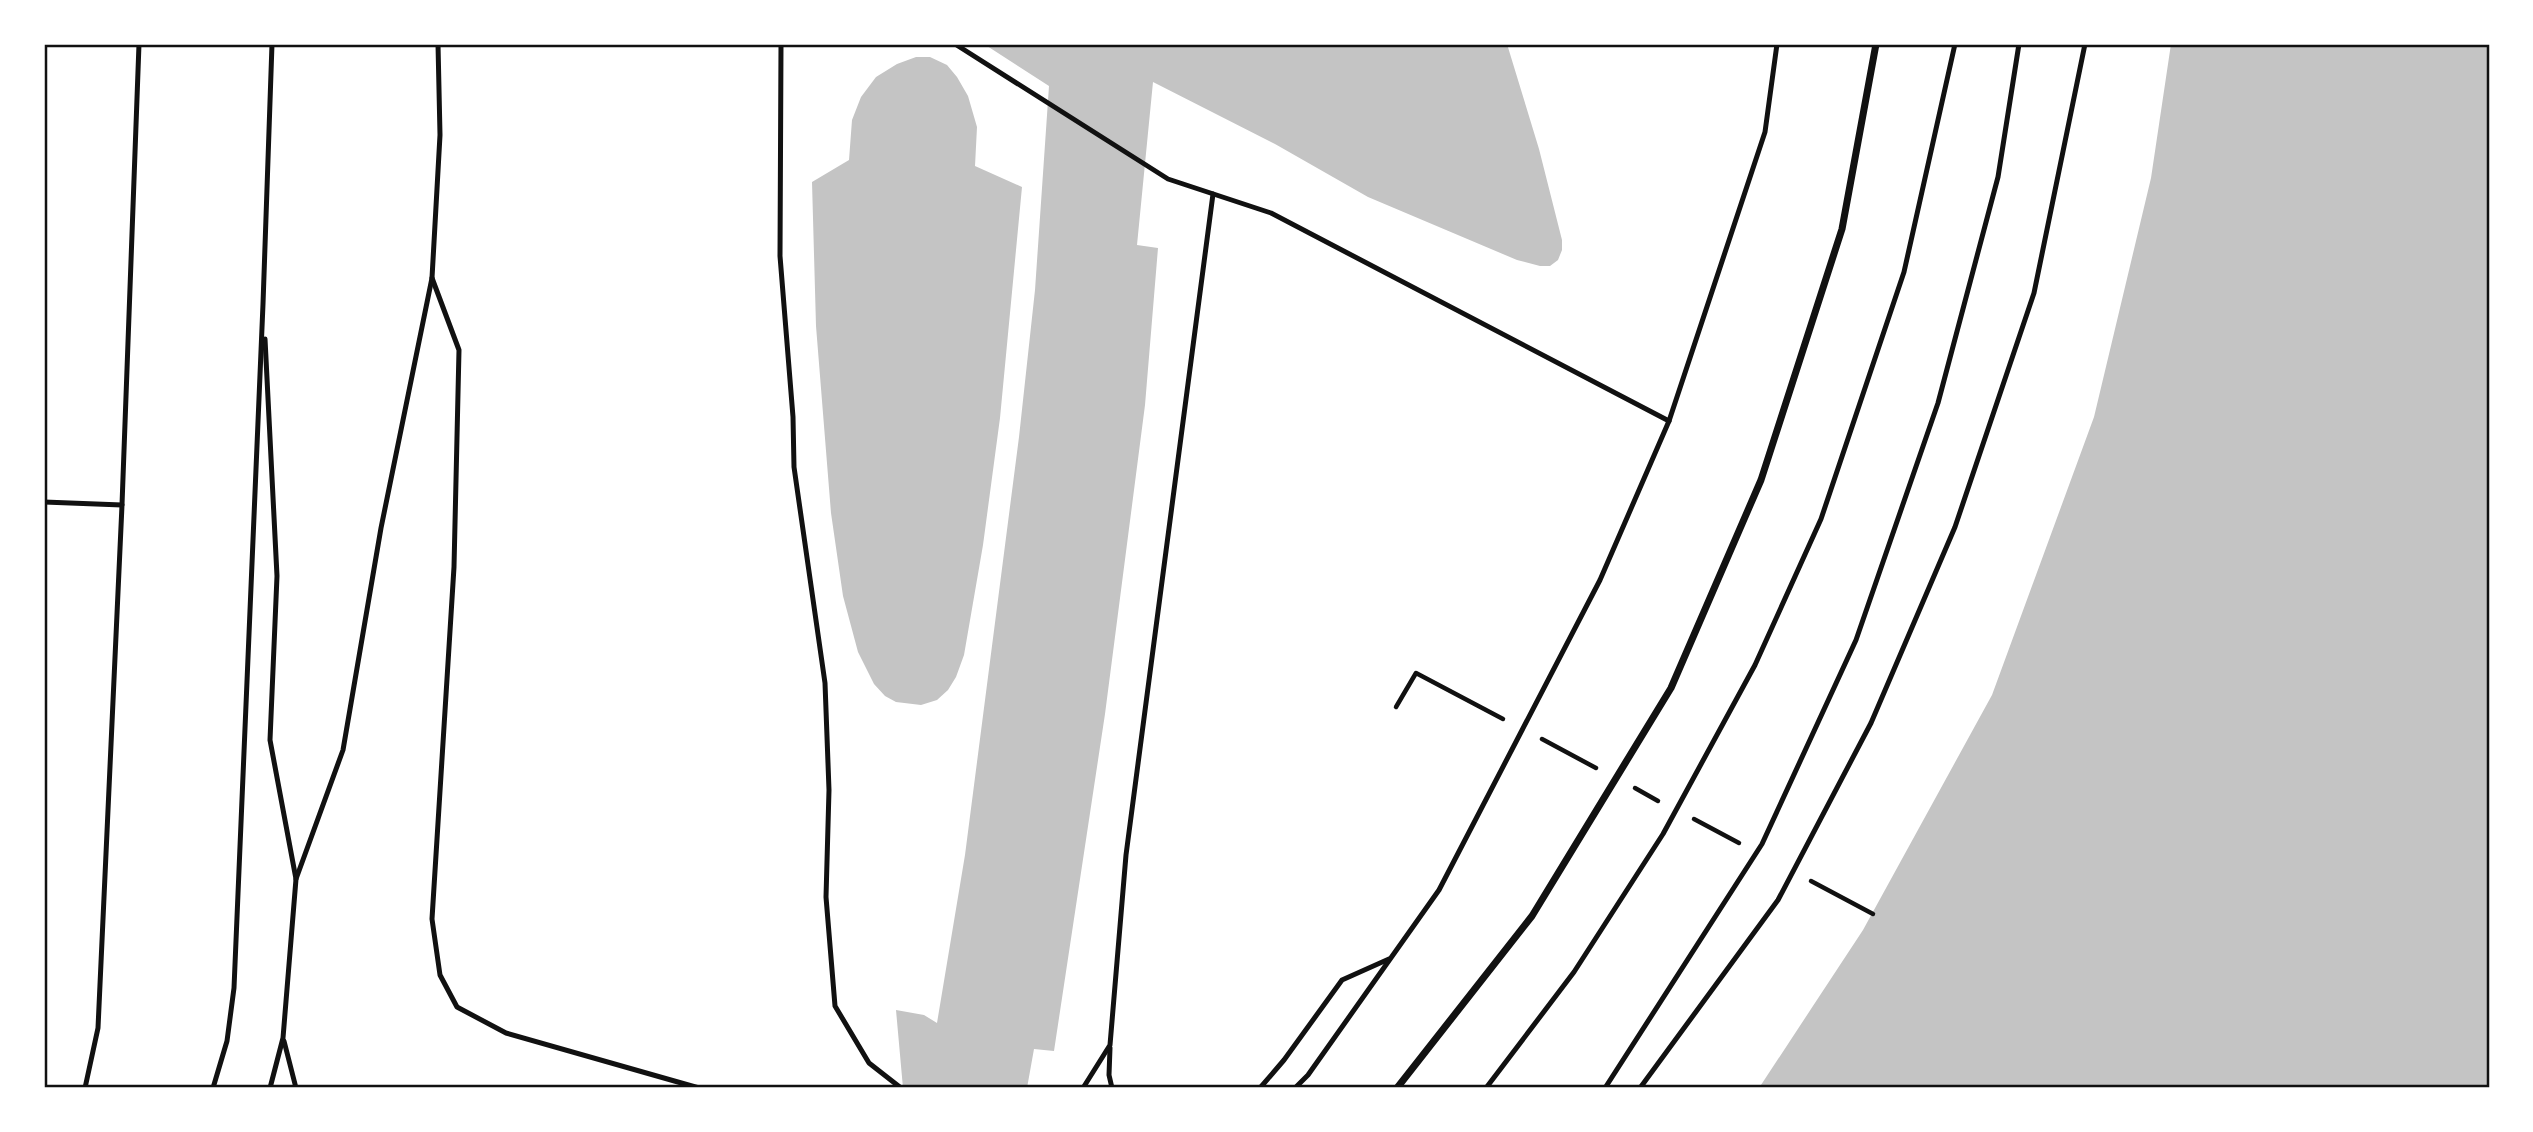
<svg xmlns="http://www.w3.org/2000/svg" width="2533" height="1132" viewBox="0 0 2533 1132" font-family="'Asap Condensed',sans-serif">
  <style>
    .building { fill: #c4c4c4 }
    .lines { fill: none; stroke-linecap: round; stroke-linejoin: round }
    .path { stroke: #111; stroke-width: 4.5 }
    .service { stroke: #111; stroke-width: 5 }
    .minor { stroke: #111; stroke-width: 7 }
    .neatline { fill: none; stroke: #111; stroke-width: 2.5 }
  </style>
  <rect width="100%" height="100%" fill="#fff"/>
  <g class="building">
    <polygon points="984,44 1507,44 1539,149 1562,240 1562,250 1558,260 1550,266 1540,266 1517,260 1368,197 1275,144 1153,82 1137,245 1158,248 1145,405 1105,714 1054,1051 1034,1049 1027,1088 903,1088 896,1010 924,1015 937,1023 965,855 1019,437 1035,290 1049,86"/>
    <polygon points="2171,44 2489,44 2489,1088 1759,1088 1863,930 1992,695 2094,417 2151,178"/>
    <polygon points="916,57 930,57 947,65 957,77 968,96 977,127 975,166 1022,187 1000,418 983,545 964,655 956,677 948,690 937,700 921,705 896,702 885,696 874,684 858,652 843,596 831,513 816,326 812,182 849,160 852,120 861,97 876,77 897,64"/>
  </g>
  <g class="lines">
    <g class="path">
      <polyline points="1396,707 1416,673 1503,719"/>
      <polyline points="1542,739 1596,768"/>
      <polyline points="1635,788 1658,801"/>
      <polyline points="1694,819 1739,843"/>
      <polyline points="1811,881 1873,914"/>
    </g>
    <g class="service">
      <polyline points="781,44 780,256 793,417 794,467 825,683 829,790 826,897 835,1006 869,1063 901,1088"/>
      <polyline points="955,44 1168,179 1271,213 1669,421"/>
      <polyline points="432,278 459,350 454,567 432,919 440,975 457,1007 506,1033 699,1088"/>
      <polyline points="265,339 277,576 270,740 296,879 283,1038 270,1088"/>
      <polyline points="44,502 122,505"/>
      <polyline points="296,879 343,750 381,528 432,278 440,135 438,44"/>
      <polyline points="284,1041 296,1088"/>
      <polyline points="1110,1048 1109,1075 1112,1088"/>
      <polyline points="85,1088 98,1028 122,505 139,44"/>
      <polyline points="213,1088 227,1041 234,988 263,304 272,44"/>
      <polyline points="1083,1088 1110,1045 1126,855 1213,194"/>
      <polyline points="1260,1088 1284,1060 1342,980 1389,959"/>
      <polyline points="1295,1088 1308,1075 1439,890 1600,580 1669,421 1765,132 1777,44"/>
      <polyline points="1486,1088 1574,972 1663,834 1755,665 1821,519 1904,272 1955,44"/>
      <polyline points="1605,1088 1762,844 1856,640 1938,403 1998,177 2019,44"/>
      <polyline points="1640,1088 1778,900 1871,723 1955,527 2034,293 2085,44"/>
    </g>
    <polyline class="minor" points="1397,1088 1532,916 1671,688 1761,480 1842,229 1876,44"/>
  </g>
  <rect width="2533" height="1132" fill="none" stroke="#ffffff" stroke-width="91"/>
  <rect x="46" y="46" width="2442" height="1040" class="neatline"/>
</svg>
